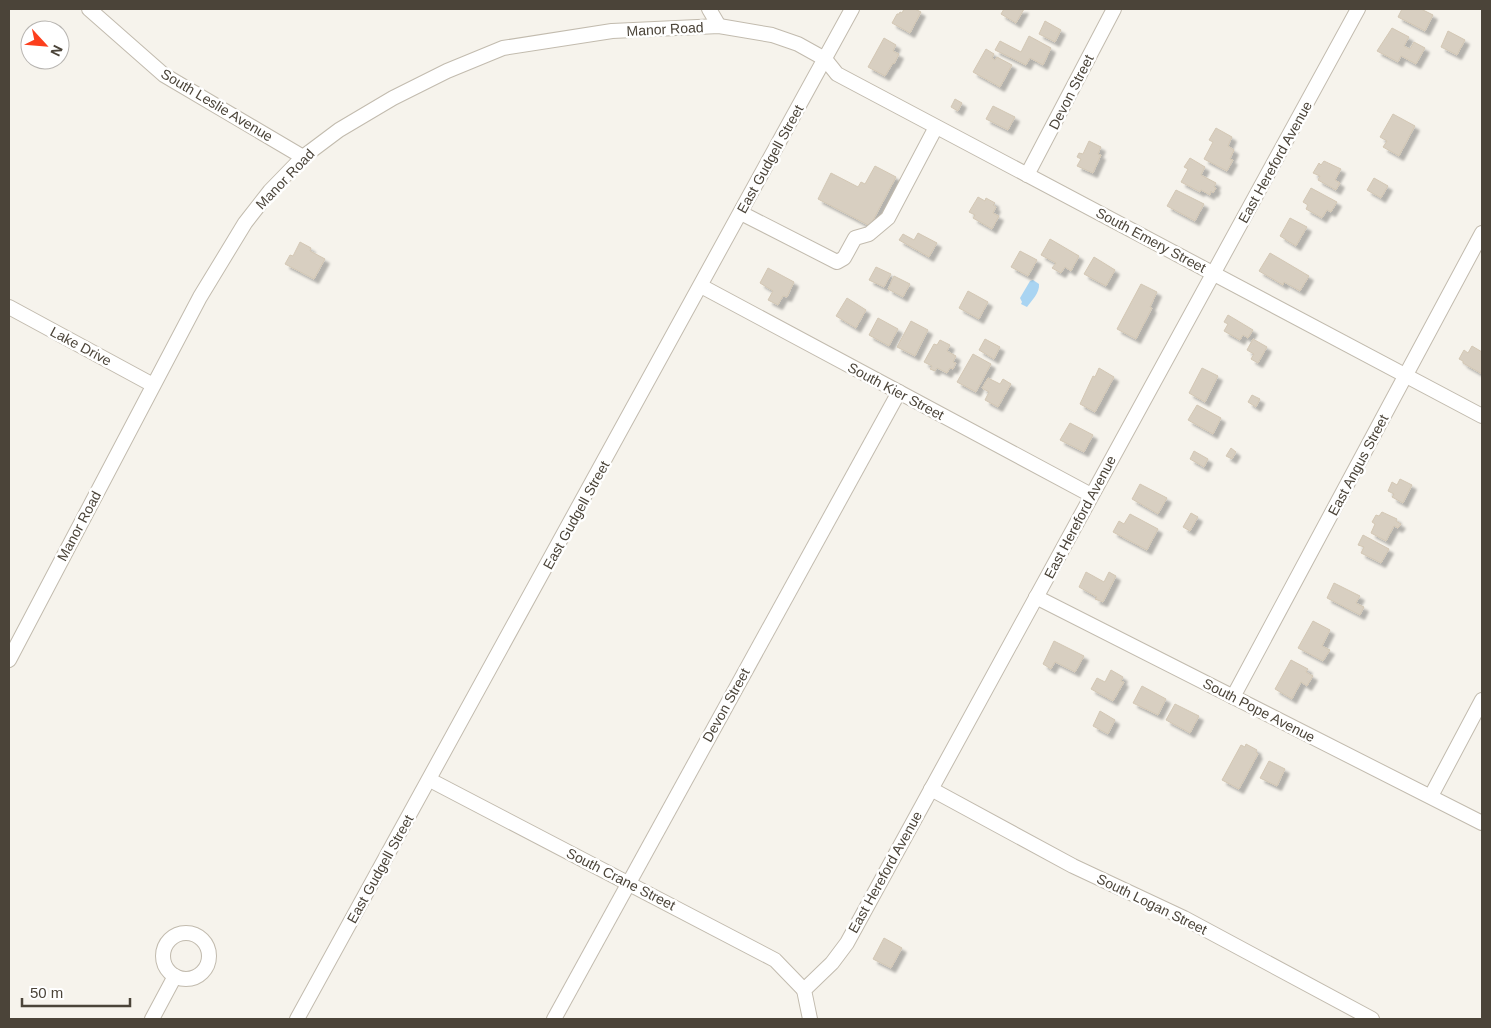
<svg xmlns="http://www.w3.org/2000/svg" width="1491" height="1028" viewBox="0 0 1491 1028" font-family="Helvetica,sans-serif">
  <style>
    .water { fill: #a9d4f2 }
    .building { fill: #d8cfc1; stroke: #d3c7b4; filter: url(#shadow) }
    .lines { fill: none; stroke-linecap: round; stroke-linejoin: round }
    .minor-casing { stroke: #c2bbae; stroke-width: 16 }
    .minor { stroke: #fff; stroke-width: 14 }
    .labels { text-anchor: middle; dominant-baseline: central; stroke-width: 5; stroke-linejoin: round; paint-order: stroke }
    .street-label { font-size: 14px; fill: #4b4439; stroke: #fff }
  </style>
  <defs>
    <filter id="shadow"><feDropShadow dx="4.5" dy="4.5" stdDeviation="1" flood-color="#0004"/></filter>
  </defs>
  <rect width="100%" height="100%" fill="#f6f3ec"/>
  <path class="water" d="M1033,280L1039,284C1040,293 1031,301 1027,307L1021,304L1022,302L1020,298L1030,281Z"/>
  <g class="building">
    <polygon points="904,9 915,9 921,12 910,33 892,23 897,14 899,14 900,12 902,13"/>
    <polygon points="1004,9 1024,9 1016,23 1001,14"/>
    <polygon points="1402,9 1421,9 1433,15 1425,31 1398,17"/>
    <polygon points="1045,21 1061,30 1055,42 1039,34"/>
    <polygon points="1392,28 1409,37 1404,46 1410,49 1414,42 1425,48 1416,64 1401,56 1398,62 1377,51"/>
    <polygon points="1448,31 1465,40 1457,55 1441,47"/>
    <polygon points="1029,36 1051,48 1043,65 1030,58 1026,65 995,50 1000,41 1021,52"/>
    <polygon points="884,38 896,45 893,51 899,54 894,64 893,63 885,76 868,67"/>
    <polygon points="986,49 994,54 992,58 995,60 997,57 1012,65 1000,87 973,72"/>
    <polygon points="955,99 962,103 958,111 951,107"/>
    <polygon points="993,106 1015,117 1008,130 986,119"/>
    <polygon points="1393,114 1415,126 1399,156 1383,147 1387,141 1380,137"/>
    <polygon points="1216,128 1232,137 1228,146 1234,150 1230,159 1233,160 1227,171 1204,159 1213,142 1209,140"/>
    <polygon points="1089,141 1101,147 1098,154 1101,155 1093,173 1077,166 1081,159 1077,157 1079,153 1083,154"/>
    <polygon points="1190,158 1205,167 1201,175 1216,183 1214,187 1216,188 1213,193 1211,191 1210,195 1201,190 1200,192 1181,182 1188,169 1184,167"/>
    <polygon points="1324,161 1341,169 1335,180 1340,183 1336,190 1318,180 1320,176 1313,173 1319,163 1321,165"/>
    <polygon points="875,166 896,177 870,226 818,199 831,173 858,187 861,182 865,184"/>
    <polygon points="1374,178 1388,186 1381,198 1367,190"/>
    <polygon points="1311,188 1337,202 1331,212 1327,210 1322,218 1306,209 1308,205 1303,202"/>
    <polygon points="1176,190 1204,204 1195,221 1167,206"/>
    <polygon points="978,197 985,201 986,198 995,203 993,205 996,207 993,213 999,216 992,229 973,218 975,215 969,212"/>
    <polygon points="1290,218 1307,227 1296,246 1280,236"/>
    <polygon points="918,233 937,243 929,257 899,240 903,234 914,240"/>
    <polygon points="1050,239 1079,256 1071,271 1065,267 1061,273 1052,268 1056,263 1041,255"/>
    <polygon points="300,242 311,248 310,251 325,259 314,279 285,264 290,255 293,256"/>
    <polygon points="1020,251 1037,260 1028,276 1011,267"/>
    <polygon points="1270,253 1309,276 1300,291 1284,282 1283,285 1259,271"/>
    <polygon points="1094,257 1115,270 1106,286 1084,274"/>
    <polygon points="876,267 891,274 884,287 869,280"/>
    <polygon points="768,268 794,282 787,297 783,296 778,305 768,300 773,291 760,283"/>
    <polygon points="894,276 910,284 903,297 888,289"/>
    <polygon points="1141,284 1157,292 1150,307 1152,308 1136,339 1117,329"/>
    <polygon points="968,291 988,302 979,319 959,308"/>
    <polygon points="847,298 866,310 856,328 836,316"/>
    <polygon points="1228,315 1253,330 1248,338 1243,335 1240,340 1224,331 1228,324 1224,322"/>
    <polygon points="878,318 898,329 889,346 869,335"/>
    <polygon points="911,321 928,330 915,356 897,347"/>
    <polygon points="985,339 1000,347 994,359 979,350"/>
    <polygon points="1253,339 1267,347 1258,363 1251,359 1254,354 1247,350"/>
    <polygon points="940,340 950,345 947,351 956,356 953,362 956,363 953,369 950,368 947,373 937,368 935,371 930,369 932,366 924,362 934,344 937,345"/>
    <polygon points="1472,346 1482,352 1482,374 1463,363 1463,361 1459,359 1464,350 1468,353"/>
    <polygon points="973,354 991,364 976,392 957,382"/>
    <polygon points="1099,368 1114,377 1095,412 1080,404 1093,376 1095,377"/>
    <polygon points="1202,368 1218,376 1205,402 1189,393"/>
    <polygon points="988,378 1000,384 1003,379 1011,384 998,407 985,400 989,392 982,388"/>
    <polygon points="1252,395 1260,399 1256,407 1248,402"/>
    <polygon points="1197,405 1221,418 1213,434 1188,420"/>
    <polygon points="1070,423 1093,435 1084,452 1060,440"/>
    <polygon points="1231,448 1236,452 1232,459 1226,456"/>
    <polygon points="1194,451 1208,459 1204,467 1190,459"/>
    <polygon points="1400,479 1412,485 1403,503 1392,497 1394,494 1388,491 1392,482 1397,485"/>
    <polygon points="1140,484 1167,498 1158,514 1132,499"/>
    <polygon points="1382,512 1397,519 1396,521 1401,524 1398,528 1394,526 1386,541 1371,533 1375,524 1372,522 1376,515 1379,516"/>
    <polygon points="1191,513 1198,517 1190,531 1183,527"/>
    <polygon points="1130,514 1158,529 1147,550 1113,532 1119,521 1124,524"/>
    <polygon points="1363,535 1389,549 1381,563 1361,553 1364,547 1358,545"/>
    <polygon points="1086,572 1104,582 1109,572 1116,576 1103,602 1095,599 1097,597 1079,587"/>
    <polygon points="1334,583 1360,596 1356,603 1364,607 1360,615 1327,598"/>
    <polygon points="1313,621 1330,630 1322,646 1330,650 1323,661 1298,648"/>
    <polygon points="1054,641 1084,656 1075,672 1055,662 1051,669 1043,664"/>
    <polygon points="1291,660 1308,669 1306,672 1313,676 1307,686 1301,682 1292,699 1275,689"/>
    <polygon points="1111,670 1123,677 1121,681 1124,682 1113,701 1091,689 1097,678 1105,682"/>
    <polygon points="1142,686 1166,699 1158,715 1133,703"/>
    <polygon points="1175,704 1199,716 1190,733 1166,720"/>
    <polygon points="1100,711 1115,720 1108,734 1093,726"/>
    <polygon points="1246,744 1257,750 1256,752 1258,754 1239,789 1222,780 1241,745 1245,747"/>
    <polygon points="1269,761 1285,769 1277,786 1260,778"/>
    <polygon points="884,938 902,948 891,968 873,959"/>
  </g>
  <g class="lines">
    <defs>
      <g id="minor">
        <polyline points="89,9 164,75 303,157"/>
        <polyline points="709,9 719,26"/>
        <polyline points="1027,175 1114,9"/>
        <polyline points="741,213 837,262 844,258 855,238 869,234 888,218 936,127"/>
        <polyline points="701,286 1091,495"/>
        <polyline points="9,307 153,385"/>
        <polyline points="1036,597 1482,823"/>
        <polyline points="9,660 200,297 245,223 270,191 303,157 339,130 393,98 447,71 503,48 612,31 719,26 772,35 798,44 825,59 837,74 1482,416"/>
        <polyline points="1233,697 1482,233"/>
        <polyline points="430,780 775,960 804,990"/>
        <polyline points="931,789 1073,866 1184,918 1372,1019"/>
        <polyline points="1431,796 1482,700"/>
        <circle cx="186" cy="956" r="23"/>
        <polyline points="152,1019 175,976"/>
        <polyline points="297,1019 852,9"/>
        <polyline points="554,1019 899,392"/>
        <polyline points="810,1019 804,990 832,963 847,943 1358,9"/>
      </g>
    </defs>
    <use href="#minor" class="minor-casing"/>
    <use href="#minor" class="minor"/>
  </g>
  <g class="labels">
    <g class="street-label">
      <text transform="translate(665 29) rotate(-3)">Manor Road</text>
      <text transform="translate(1071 92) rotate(-63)">Devon Street</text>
      <text transform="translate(217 105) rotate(31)">South Leslie Avenue</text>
      <text transform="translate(770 159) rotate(-61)">East Gudgell Street</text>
      <text transform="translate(1275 162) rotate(-61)">East Hereford Avenue</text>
      <text transform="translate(285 179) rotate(-46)">Manor Road</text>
      <text transform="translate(1151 240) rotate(28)">South Emery Street</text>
      <text transform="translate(81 346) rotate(28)">Lake Drive</text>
      <text transform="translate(896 391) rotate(28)">South Kier Street</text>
      <text transform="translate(1358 465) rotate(-62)">East Angus Street</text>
      <text transform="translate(576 515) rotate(-61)">East Gudgell Street</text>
      <text transform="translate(1080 517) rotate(-62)">East Hereford Avenue</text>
      <text transform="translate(79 526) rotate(-62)">Manor Road</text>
      <text transform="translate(726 705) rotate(-61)">Devon Street</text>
      <text transform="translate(1259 710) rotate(27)">South Pope Avenue</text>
      <text transform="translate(380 869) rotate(-61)">East Gudgell Street</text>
      <text transform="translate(885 872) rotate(-61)">East Hereford Avenue</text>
      <text transform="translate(621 879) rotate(27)">South Crane Street</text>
      <text transform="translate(1152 904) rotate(26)">South Logan Street</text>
    </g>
  </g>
  <rect width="1491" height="1028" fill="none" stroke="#4b4439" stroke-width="20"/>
  <g transform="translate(45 45) rotate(116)"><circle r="24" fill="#ffffff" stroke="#b7b4b0"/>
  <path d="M0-4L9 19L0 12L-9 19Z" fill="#fc3f1d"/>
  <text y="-8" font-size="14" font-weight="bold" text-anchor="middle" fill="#4b4439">N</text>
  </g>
  <path d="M22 998v8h108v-8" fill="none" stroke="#4b4439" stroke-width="2.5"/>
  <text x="30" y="998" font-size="15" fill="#4b4439" stroke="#ffffff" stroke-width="4" paint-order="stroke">50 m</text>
</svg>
